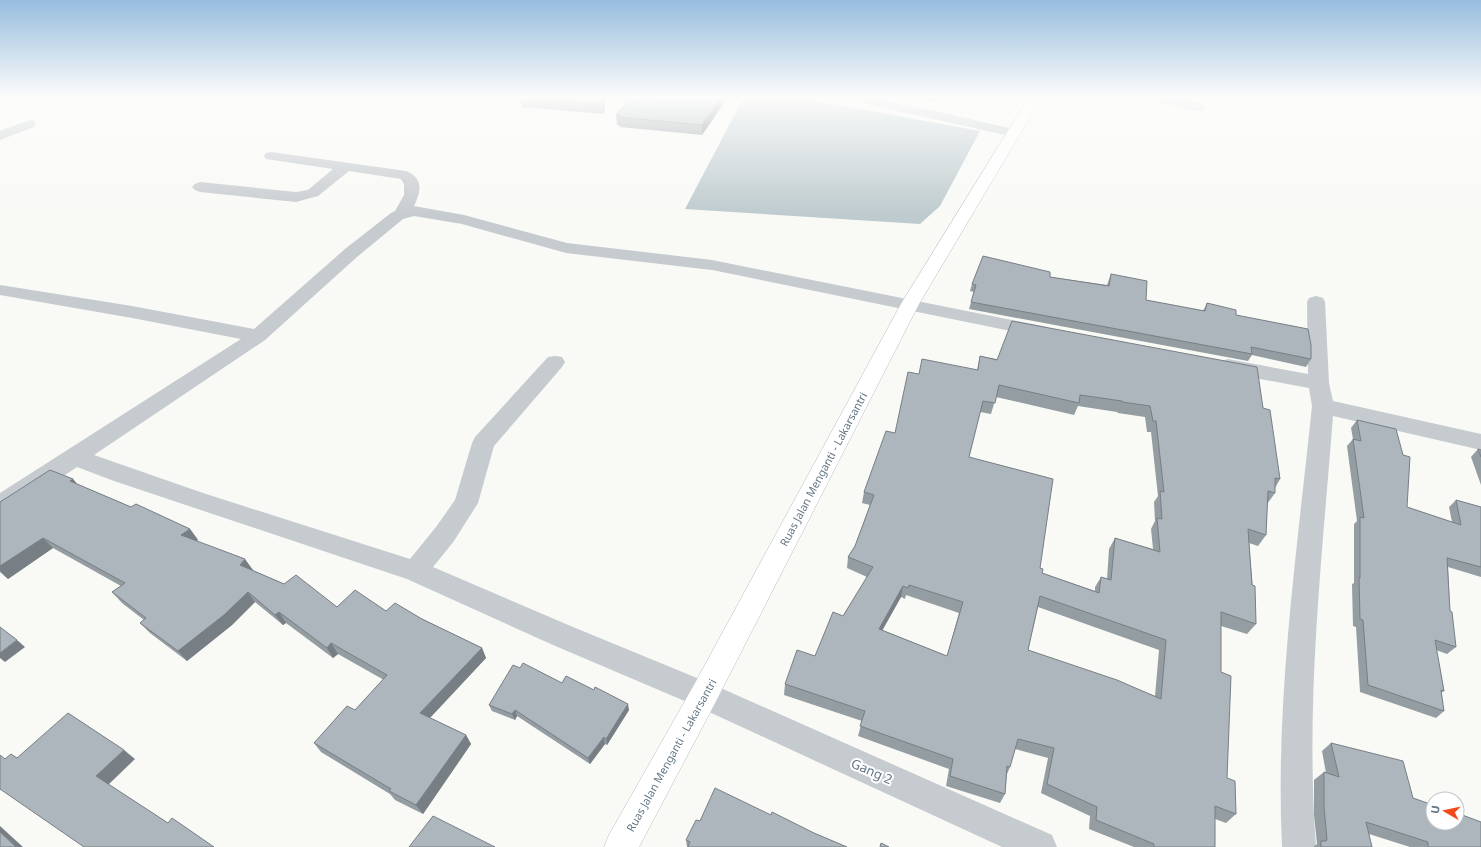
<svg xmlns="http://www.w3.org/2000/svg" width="1481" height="847" viewBox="0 0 1481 847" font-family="'Noto Sans',sans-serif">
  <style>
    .water { fill: #bdcace }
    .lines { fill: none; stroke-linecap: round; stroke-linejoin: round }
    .major-casing { stroke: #b9bec2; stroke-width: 1 }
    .minor { fill: #c6cbcf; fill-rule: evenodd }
    .major { fill: #fff; fill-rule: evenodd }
    .wall { fill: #949da2; fill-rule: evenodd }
    .shaded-wall { fill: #787f84 }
    .building { fill: #acb6bc; stroke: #787f84; fill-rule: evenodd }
    .labels { text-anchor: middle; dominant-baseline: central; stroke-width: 4; stroke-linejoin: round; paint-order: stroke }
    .street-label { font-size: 11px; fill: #617584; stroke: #fff }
    .near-street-label { font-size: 13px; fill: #617584; stroke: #fff }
  </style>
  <rect width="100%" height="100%" fill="#f9f9f6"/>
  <polygon class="water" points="744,97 795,97 980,131 940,206 920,224 685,209"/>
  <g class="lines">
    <defs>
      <polygon id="major" points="1029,97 1042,97 919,304 714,705 639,847 604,847 609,835 694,685 901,304"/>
    </defs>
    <use href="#major" class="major-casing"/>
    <g class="minor">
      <polygon points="847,97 872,97 1014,129 1019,130 1021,133 1019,136 1014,137 853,101 848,100"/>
      <polygon points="1147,97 1172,97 1203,104 1205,107 1203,110 1198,111 1148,100"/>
      <polygon points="29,120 34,121 36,124 34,127 0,140 0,131"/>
      <path d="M271,152L406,171C424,178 421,192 414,206L464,215L567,243L712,260L1047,327L1050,331L1047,335L1040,337L712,270L566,253L462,224L414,216L403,219L357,257L265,340L94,455L203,493L410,559L436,527L455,500L472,443L475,437L548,357L555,356L562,357L565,362L562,367L494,446L478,503L454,541L433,567L573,627L714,685L1052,835L1057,847H1002L694,705L553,645L407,579L114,481L77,467L9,512L0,514V493L241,339L132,318L0,295V285L132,306L254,329L345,249L391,213L395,211L404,195V184L401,179L349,171L318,196L296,202L200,192L195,190L192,187L195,184L200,182L296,192L308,190L333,169L266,159L264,156L266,153Z"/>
      <path d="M1316,296L1323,298L1325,302L1329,383L1333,401L1481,434V450L1333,416C1322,559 1305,703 1316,847H1282C1275,700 1297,552 1312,406L1309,388L1228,373L1221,371L1218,366L1221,361L1228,359L1308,374L1307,302L1309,298Z"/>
    </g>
    <use href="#major" class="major"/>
  </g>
  <g class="wall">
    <polygon points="520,97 651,97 649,100 650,100 658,97 728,97 702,135 620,127 619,125 617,125 616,115 629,101 605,98 604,114 522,107"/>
    <polygon points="910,97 940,97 935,102"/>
    <polygon points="1111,274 1146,300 1203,311 1207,303 1236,315 1311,359 1306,367 1252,355 1248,361 969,309 974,292 970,291 972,284 1050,277 1107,285"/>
    <path d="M980,356L1263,408L1280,479L1275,488V493L1267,504L1266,535L1258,546L1249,543L1256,624L1247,634L1221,626V672L1227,778L1236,814L1226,823L1215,819V847H1134L1089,829L1090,816L1041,793L1048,758L1015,749L1010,767L1007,774L1005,794L1000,803L946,786L949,769L858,736L862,721L784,695L785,684L815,656L843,616L867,577L847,568L848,557L855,546L870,505L862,503L864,492L895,433L919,374L977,370ZM996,397L1074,415L1078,406L1117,412L1118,413L1145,417L1147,432H1151L1158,496L1154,502L1155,521L1151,529L1153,549L1115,538L1109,549L1107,579L1101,577L1095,587V591L1042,573L1040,568L969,457L980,412L991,414ZM906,595L959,613L947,656L882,630L901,597L905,599ZM1038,607L1159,650L1155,696L1028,650Z"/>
    <polygon points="1357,420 1407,507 1452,522 1449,507 1456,500 1481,507 1481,577 1448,567 1450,611 1456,647 1447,654 1436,650 1444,691 1441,693 1444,711 1436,718 1360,692 1356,627 1353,626 1352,584 1354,583 1354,524 1357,521 1347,446 1353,439 1351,428"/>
    <polygon points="1478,449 1481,450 1481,485 1471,457"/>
    <polygon points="73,479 77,484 131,507 190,529 198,540 196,541 253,570 252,570 337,607 386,611 422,619 482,648 486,658 430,718 466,735 471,744 423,814 395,800 390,794 321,752 314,743 355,710 384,680 338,654 333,658 286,623 283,625 255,602 232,625 187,661 150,633 140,623 144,620 122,603 112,592 121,586 53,548 8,579 0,572 0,502"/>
    <polygon points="520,668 562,683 629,710 607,745 605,744 590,764 517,716 515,720 492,711 489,705"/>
    <polygon points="1331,743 1413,798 1481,847 1410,847 1369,834 1372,847 1313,847 1317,844 1314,815 1314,780 1324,772 1326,773 1322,751"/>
    <polygon points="771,815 847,847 687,847 686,840 700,821"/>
  </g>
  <g class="shaded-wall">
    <polygon points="603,97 605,98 604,114 602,104"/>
    <polygon points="644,97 651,97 644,105"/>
    <polygon points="721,97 728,97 702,135 702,125"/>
    <polygon points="936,97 940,97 935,102"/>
    <polygon points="73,479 82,490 70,481"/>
    <polygon points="190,529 198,540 190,546 181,535"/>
    <polygon points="43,538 53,548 8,579 0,571 0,566"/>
    <polygon points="245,559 253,570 247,575 240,565"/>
    <polygon points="903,586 901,597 877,640 879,629"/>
    <polygon points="248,592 255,602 232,625 187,661 178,651"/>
    <polygon points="279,612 286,623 283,625 275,615"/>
    <polygon points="17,640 25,647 5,662 0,658 0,653"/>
    <polygon points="331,643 338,654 333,658 327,648"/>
    <polygon points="482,648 486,658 426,722 420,713"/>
    <polygon points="628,704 629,710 607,745 606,739"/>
    <polygon points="515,710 517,716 515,720 512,714"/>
    <polygon points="466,735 471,744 423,814 416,805"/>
    <polygon points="604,737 605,744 590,764 588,758"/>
    <polygon points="124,750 135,759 108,785 96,776"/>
    <polygon points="0,826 23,847 16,847 0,832"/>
  </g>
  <g class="building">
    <polygon points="525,97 603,97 602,104"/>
    <polygon points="632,97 645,97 646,99 650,100 658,97 721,97 702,125 618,117 620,115 616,115"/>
    <polygon points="983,256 1050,272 1050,277 1109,286 1111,274 1147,281 1146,300 1205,311 1207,303 1236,310 1236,315 1308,329 1311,345 1311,359 1251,347 1252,354 971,302 976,285 972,284"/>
    <path d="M1012,321L1257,367L1263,408L1270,410L1280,479L1275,478V493L1268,491L1266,535L1248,529L1252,585L1255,586L1256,624L1221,612V672L1231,676L1227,778L1235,781L1236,814L1215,806V847H1154V844L1096,820L1097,807L1047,784L1054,748L1018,739L1010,767L1007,766L1005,794L950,776L953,759L860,726L865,711L785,684L797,650L815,656L833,612L843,616L873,567L848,557L855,546L874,495L864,492L886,431L895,433L908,372L919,374L922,359L978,370L980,356L997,360ZM999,385L1079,403L1080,395L1122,401V402L1150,406L1153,421H1156L1164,492L1160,491L1162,519L1157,518L1160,552L1115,538L1111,580L1101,577L1099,593L1042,573L1043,569L1040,568L1053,479L969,457L983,401L995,403ZM909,585L963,602L947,656L879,629L903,586L908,588ZM1040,596L1166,640L1161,699L1117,680L1028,650Z"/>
    <polygon points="1357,420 1396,429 1403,455 1410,457 1407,507 1461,525 1456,500 1481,507 1481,567 1447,558 1450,611 1452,612 1456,647 1435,640 1444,691 1441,690 1444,711 1368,685 1363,620 1360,619 1359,577 1360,578 1360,517 1364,518 1353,439 1361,441"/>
    <polygon points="1478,449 1481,450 1481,457"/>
    <polygon points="50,470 73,479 70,481 131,507 136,504 190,529 181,535 245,559 240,565 284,584 296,575 337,607 355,590 386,611 395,603 422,619 482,648 420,713 466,735 416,805 389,791 391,789 314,743 347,706 355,710 387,675 331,643 327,648 279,612 275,615 248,592 224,615 178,651 140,623 146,618 112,592 125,583 43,538 0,566 0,502"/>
    <polygon points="0,627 17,640 0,653"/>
    <polygon points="523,663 562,683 566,676 594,690 595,687 628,704 606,739 604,737 588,758 515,710 512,714 489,705 513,665 520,668"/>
    <polygon points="68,713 124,750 96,776 168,823 172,818 214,847 84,847 0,789 0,755 5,759 11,754 17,758"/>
    <polygon points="1331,743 1403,761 1413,798 1433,805 1433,823 1457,823 1457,813 1481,822 1481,847 1428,847 1428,842 1366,822 1372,847 1321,847 1321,841 1326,841 1327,840 1324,807 1324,772 1339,777"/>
    <polygon points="715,788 771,815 772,812 814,833 847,847 688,847 690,842 686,840 696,820 700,821"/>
    <polygon points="433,816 495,847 409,847"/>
    <polygon points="0,832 16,847 0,847"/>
    <polygon points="881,843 889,847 880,847"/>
  </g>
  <linearGradient id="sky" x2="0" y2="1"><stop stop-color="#97bdde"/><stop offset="0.45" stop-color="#fcfcfb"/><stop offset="1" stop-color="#fcfcfb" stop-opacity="0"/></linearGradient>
  <rect width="1481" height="216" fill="url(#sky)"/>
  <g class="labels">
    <g class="street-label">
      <text transform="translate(823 469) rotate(-62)">Ruas Jalan Menganti - Lakarsantri</text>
      <text transform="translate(671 755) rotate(-61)">Ruas Jalan Menganti - Lakarsantri</text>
    </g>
    <g class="near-street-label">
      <text transform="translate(872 771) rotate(24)">Gang 2</text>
    </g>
  </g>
  <g transform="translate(1445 811) rotate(279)"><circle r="19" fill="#ffffff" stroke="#c0c8ce"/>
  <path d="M0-3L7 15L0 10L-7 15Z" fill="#f44a1b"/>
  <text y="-6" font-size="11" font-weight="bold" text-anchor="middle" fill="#617584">U</text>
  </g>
</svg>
